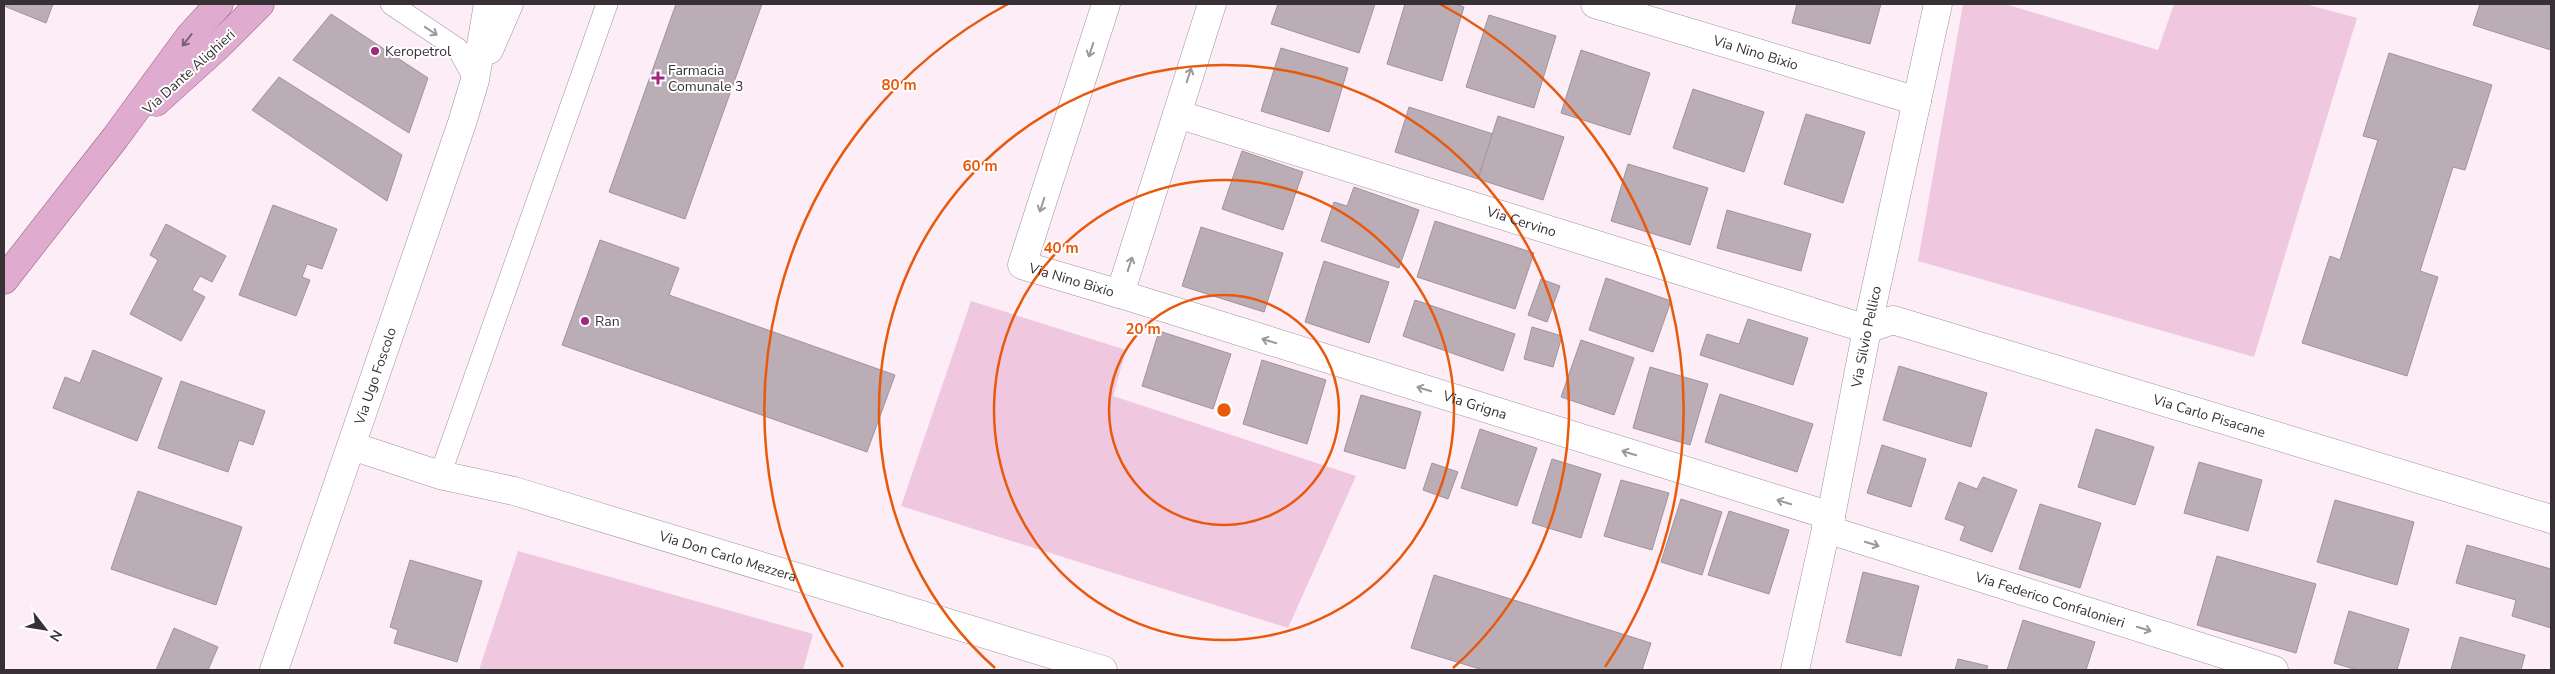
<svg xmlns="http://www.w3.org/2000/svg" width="2555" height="674" viewBox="0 0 2555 674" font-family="'Nunito Sans',sans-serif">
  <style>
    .green { fill: #efc8e0 }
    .building { fill: #bbadb5; stroke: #a1939b }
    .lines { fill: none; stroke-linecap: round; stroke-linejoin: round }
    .service-casing { stroke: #9f929a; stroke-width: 22 }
    .minor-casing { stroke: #9f929a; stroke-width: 29 }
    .tertiary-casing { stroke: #9f929a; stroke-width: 29 }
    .primary-casing { stroke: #975d84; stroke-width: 29 }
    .service { stroke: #fff; stroke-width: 21 }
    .minor { stroke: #fff; stroke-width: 28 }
    .tertiary { stroke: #fff; stroke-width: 28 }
    .primary { stroke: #dfaccf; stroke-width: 28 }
    .oneway { stroke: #9b989a }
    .oneway2 { stroke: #7a6273 }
    .ring { fill: none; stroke: #e8590c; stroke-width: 2.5 }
    .poi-dot { fill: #9f2881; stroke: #fff; stroke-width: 2 }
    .labels { text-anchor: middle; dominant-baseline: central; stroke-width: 4; stroke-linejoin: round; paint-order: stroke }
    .poi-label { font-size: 14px; fill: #373135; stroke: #fff; text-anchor: start }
    .street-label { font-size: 14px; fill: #373135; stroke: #fff }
    .centre { fill: #e8590c; stroke: #fff; stroke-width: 2.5 }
    .ring-label { font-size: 15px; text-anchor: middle; font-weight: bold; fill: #e8590c; stroke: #fff; stroke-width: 4; stroke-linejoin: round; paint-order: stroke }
  </style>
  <rect width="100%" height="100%" fill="#fcedf6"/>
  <g class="green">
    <polygon points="1963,4 2005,4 2158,50 2174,4 2305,4 2357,18 2254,357 1918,261"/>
    <polygon points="971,301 1126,350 1113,396 1356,476 1288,628 901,506"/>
    <polygon points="518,551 813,634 803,670 479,670"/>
  </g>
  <g class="building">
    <polygon points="4,4 53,4 46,23 4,6"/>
    <polygon points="676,4 762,4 685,219 609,192"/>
    <polygon points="1278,4 1375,4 1359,53 1271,24"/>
    <polygon points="1405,4 1455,4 1464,7 1442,81 1387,64"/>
    <polygon points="1797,4 1881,4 1870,44 1792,23"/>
    <polygon points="2480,4 2551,4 2551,50 2473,25"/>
    <polygon points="331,14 428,78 409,133 293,60"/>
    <polygon points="1489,15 1556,36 1534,108 1466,87"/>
    <polygon points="1281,48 1348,68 1329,132 1261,111"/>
    <polygon points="1581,50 1650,73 1630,135 1561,113"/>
    <polygon points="2389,53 2492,85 2465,170 2453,167 2420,271 2438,277 2407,376 2302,343 2330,256 2340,260 2378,140 2363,136"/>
    <polygon points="279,77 402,155 387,201 252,110"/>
    <polygon points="1693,89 1764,112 1744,172 1673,148"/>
    <polygon points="1409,107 1493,134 1478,179 1395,152"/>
    <polygon points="1806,114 1865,132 1843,203 1784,184"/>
    <polygon points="1498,116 1564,137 1543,200 1478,179"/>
    <polygon points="1242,151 1303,172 1283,230 1222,209"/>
    <polygon points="1628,164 1708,188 1690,245 1611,221"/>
    <polygon points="1354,187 1419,210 1399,268 1321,241 1334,202 1347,206"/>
    <polygon points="273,205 337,229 322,269 307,264 302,277 310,280 296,316 239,295"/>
    <polygon points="1727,210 1811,234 1801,271 1717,248"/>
    <polygon points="1435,221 1534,253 1515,309 1417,277"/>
    <polygon points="166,224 226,256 212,282 200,276 192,290 205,297 181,341 130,314 158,260 150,255"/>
    <polygon points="1201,227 1283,253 1264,312 1182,286"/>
    <polygon points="600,240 679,268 669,295 895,375 867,452 562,345"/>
    <polygon points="1324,261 1389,282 1369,343 1305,322"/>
    <polygon points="1606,278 1671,301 1653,352 1589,330"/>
    <polygon points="1541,279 1560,286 1547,322 1528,315"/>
    <polygon points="1415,300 1515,334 1503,371 1403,336"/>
    <polygon points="1748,319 1808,338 1793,385 1700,355 1707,334 1739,344"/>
    <polygon points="1532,327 1562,336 1553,367 1524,359"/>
    <polygon points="1159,331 1231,354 1213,409 1142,386"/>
    <polygon points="1581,340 1634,358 1614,415 1561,397"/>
    <polygon points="93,350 162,378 137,441 53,408 65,377 80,383"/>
    <polygon points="1262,360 1326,380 1307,444 1243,424"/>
    <polygon points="1899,366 1987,393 1971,447 1883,420"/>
    <polygon points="1650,367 1708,384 1690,445 1633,428"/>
    <polygon points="181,381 265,411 253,445 239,440 228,472 158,448"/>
    <polygon points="1720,394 1813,424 1797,472 1705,442"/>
    <polygon points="1361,395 1421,412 1405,469 1344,451"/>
    <polygon points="1480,429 1537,448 1517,506 1461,488"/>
    <polygon points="2096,429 2154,447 2135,505 2078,487"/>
    <polygon points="1882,445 1926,459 1911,507 1867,493"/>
    <polygon points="1552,459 1601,474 1581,538 1532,523"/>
    <polygon points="2199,462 2262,480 2248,531 2184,513"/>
    <polygon points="1432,463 1458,472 1448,499 1423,490"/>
    <polygon points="1983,477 2017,490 1992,552 1960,540 1965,526 1945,519 1959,482 1977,489"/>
    <polygon points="1621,480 1669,493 1652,550 1604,536"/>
    <polygon points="138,491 242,527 216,605 111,569"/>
    <polygon points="1681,499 1722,512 1702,575 1661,562"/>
    <polygon points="2335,500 2414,522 2397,585 2317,562"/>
    <polygon points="2040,504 2101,523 2080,588 2019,569"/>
    <polygon points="1729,511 1789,530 1769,594 1708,575"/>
    <polygon points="2467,545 2551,569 2551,628 2512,616 2516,600 2456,583"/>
    <polygon points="2217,556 2316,584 2296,653 2197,625"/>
    <polygon points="410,560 482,581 457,662 394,643 398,630 390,627"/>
    <polygon points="1863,572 1919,586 1901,656 1846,642"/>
    <polygon points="1434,575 1651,643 1642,670 1483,670 1411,648"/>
    <polygon points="2349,611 2409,629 2397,670 2357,670 2334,663"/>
    <polygon points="2023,620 2095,642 2086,670 2007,670"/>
    <polygon points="174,628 218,647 208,670 156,670"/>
    <polygon points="2460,637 2525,655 2521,670 2451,670"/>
    <polygon points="1958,659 1988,666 1986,670 1955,670"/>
  </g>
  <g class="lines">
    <defs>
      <g id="service">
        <polyline points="391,4 458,49 475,80"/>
        <polyline points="440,475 607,4"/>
      </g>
      <g id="minor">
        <path id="s1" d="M1106,4L1022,265L1120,294L1212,4"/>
        <path id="s2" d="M1595,4L1917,101"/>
        <polyline points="489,50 509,4"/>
        <path id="s3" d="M1177,114L1867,329"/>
        <path id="s4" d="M1120,294L1831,516"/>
        <path id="s5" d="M352,446L440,475L514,491L1103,670"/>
        <path id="s6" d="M1826,529L2274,670"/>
        <path id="s7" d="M274,670L462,123L475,80L488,4"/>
        <path id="s8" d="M1795,670L1826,529L1831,516L1867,329L1938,4"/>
      </g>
      <g id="tertiary">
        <path id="s9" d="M1867,329L1893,320L2551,519"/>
      </g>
      <g id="primary">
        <polyline points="156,102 218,46 260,4"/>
        <polyline points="4,280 115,138 189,37 219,4"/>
      </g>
    </defs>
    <use href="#service" class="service-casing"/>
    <use href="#minor" class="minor-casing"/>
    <use href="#tertiary" class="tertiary-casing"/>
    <use href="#primary" class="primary-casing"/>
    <use href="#service" class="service"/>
    <use href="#minor" class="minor"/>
    <use href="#tertiary" class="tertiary"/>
    <use href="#primary" class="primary"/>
  </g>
  <defs><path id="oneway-shaft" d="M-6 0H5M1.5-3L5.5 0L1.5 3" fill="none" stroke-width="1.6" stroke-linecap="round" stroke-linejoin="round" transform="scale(1.25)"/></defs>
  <g class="oneway">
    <use href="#oneway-shaft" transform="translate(431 31) rotate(34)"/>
    <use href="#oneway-shaft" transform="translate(1091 50) rotate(108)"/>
    <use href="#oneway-shaft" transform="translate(1189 75) rotate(-72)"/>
    <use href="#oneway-shaft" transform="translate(1042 205) rotate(108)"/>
    <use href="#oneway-shaft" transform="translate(1130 264) rotate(-72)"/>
    <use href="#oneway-shaft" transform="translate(1269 341) rotate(-163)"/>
    <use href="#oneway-shaft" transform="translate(1424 389) rotate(-163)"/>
    <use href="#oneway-shaft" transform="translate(1629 453) rotate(-163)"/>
    <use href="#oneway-shaft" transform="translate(1784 502) rotate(-163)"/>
    <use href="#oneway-shaft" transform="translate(1872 544) rotate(17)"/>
    <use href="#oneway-shaft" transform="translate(2144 629) rotate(17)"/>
  </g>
  <use class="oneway2" href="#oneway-shaft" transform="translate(187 40) rotate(128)"/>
  <g class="ring">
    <circle cx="1224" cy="410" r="115"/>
    <circle cx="1224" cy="410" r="230"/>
    <path d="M995 668A345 345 0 1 1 1453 668"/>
    <path d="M843 667A460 460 0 0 1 1008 4M1440 4A460 460 0 0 1 1605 667"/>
  </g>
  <g class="poi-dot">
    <circle cx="375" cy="51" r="5"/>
    <path d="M655.5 70.5h5v5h5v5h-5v5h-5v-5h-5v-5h5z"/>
    <circle cx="585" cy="321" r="5"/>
  </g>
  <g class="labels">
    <g class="poi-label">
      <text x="385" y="51">Keropetrol</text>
      <text x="668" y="70">Farmacia<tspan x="668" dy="16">Comunale 3</tspan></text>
      <text x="595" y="321">Ran</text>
    </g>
    <g class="street-label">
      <text stroke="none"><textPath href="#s2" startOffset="168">Via Nino Bixio</textPath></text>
      <text transform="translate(189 72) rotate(-42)">Via Dante Alighieri</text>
      <text stroke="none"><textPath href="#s3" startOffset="361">Via Cervino</textPath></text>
      <text stroke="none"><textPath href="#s1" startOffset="326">Via Nino Bixio</textPath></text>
      <text stroke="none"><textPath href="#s8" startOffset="341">Via Silvio Pellico</textPath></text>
      <text stroke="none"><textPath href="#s7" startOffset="311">Via Ugo Foscolo</textPath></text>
      <text stroke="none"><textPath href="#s4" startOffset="372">Via Grigna</textPath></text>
      <text stroke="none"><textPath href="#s9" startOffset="358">Via Carlo Pisacane</textPath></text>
      <text stroke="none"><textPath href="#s5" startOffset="392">Via Don Carlo Mezzera</textPath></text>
      <text stroke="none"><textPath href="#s6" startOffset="235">Via Federico Confalonieri</textPath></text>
    </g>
  </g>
  <circle cx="1224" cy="410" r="8" class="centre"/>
  <g class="ring-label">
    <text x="899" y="90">80 m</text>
    <text x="980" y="171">60 m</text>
    <text x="1061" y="253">40 m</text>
    <text x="1143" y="334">20 m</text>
  </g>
  <rect width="2555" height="674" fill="none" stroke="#373135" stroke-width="10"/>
  <g transform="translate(45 629) rotate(121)" stroke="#ffffff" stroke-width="4" paint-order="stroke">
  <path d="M0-4L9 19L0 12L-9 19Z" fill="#373135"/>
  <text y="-8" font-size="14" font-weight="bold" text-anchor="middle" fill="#373135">N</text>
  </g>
</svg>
